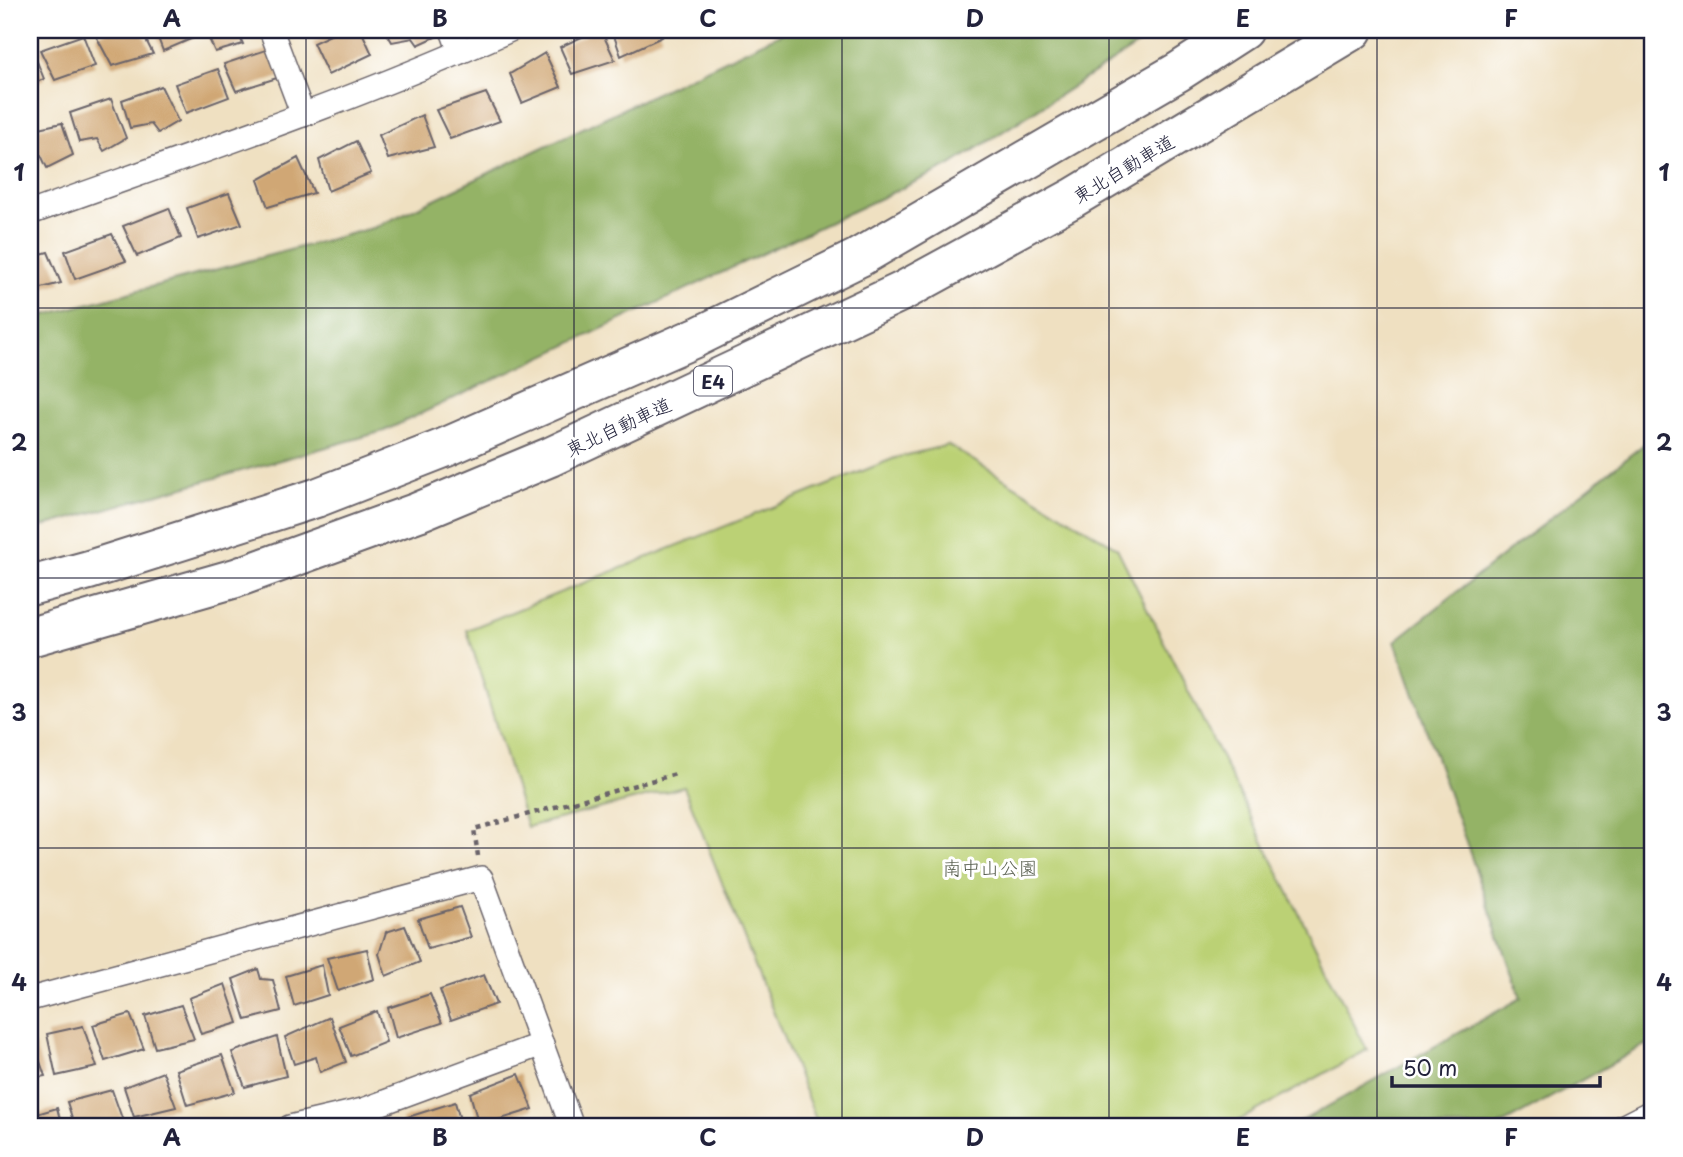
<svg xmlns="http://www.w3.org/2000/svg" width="1683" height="1157" viewBox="0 0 1683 1157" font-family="'Playpen Sans','Klee One',sans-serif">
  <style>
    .green { fill: #bbd175; stroke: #6e7a58; stroke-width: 2 }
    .forest { fill: #94b366; stroke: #5b6a50; stroke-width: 2 }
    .building { fill: #d0a775 }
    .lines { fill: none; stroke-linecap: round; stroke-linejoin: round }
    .minor-casing { stroke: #6a646a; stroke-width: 26 }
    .motorway-casing { stroke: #6a646a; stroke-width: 42 }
    .path { stroke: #6a646a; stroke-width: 4.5; stroke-dasharray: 5 5; stroke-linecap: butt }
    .minor { stroke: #fff; stroke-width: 23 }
    .motorway { stroke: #fff; stroke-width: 38 }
    .grid { fill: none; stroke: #22223b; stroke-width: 2; stroke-opacity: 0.55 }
    .labels { text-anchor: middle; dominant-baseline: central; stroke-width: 6; stroke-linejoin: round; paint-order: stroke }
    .shield { fill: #fff; stroke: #646476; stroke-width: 2 }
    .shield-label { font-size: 18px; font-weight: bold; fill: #22223b }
    .street-label { font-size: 19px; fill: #22223b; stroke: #fff }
    .park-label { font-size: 19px; fill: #585f4f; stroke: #fff }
    .neatline { fill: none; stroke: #22223b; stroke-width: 2.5 }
    .grid-label { font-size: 23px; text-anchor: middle; font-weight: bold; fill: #22223b }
  </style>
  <rect width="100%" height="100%" fill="#fff"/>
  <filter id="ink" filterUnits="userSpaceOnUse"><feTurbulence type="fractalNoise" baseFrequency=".0143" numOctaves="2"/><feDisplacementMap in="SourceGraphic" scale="14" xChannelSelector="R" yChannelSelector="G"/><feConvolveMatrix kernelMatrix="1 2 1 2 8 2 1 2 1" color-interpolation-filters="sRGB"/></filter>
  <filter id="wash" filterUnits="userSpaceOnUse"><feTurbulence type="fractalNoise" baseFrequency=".00686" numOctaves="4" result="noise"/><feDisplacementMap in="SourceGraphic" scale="28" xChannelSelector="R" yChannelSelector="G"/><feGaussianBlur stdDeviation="1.57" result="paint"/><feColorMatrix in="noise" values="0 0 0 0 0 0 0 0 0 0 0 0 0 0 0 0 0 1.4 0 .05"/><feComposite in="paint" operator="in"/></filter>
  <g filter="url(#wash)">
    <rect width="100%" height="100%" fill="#efe0c1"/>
    <polygon class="green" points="948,445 1117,548 1367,1050 1227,1127 819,1127 684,787 527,827 467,630 895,458"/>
    <g class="forest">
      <polygon points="788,30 1161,30 949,166 384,431 30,530 30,319 376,227"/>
      <polygon points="1653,437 1653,1041 1497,1127 1291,1127 1521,998 1395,641"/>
    </g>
    <g id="blocks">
      <g class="building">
        <polygon points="111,30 141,30 153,54 112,66 96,36"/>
        <polygon points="155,30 195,30 198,36 163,51"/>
        <polygon points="205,30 237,30 243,44 215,52"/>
        <polygon points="341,30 361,30 372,54 328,75 313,43"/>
        <polygon points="385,30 442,30 444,33 418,45 413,38 392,42"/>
        <polygon points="597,30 601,30 615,60 572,74 560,47"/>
        <polygon points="612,30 658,30 662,37 621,56"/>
        <polygon points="83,35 95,66 55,80 40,50"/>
        <polygon points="269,49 280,77 236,91 224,64"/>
        <polygon points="545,53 561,87 522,103 510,74"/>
        <polygon points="34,54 44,79 30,85 30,55"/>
        <polygon points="218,69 229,97 186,113 175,84"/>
        <polygon points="161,86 178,121 158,133 151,124 130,128 122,100"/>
        <polygon points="486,93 500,121 450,139 436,110"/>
        <polygon points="111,99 126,138 104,151 97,139 79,142 70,113"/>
        <polygon points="422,115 434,147 388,159 379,135"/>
        <polygon points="62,123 73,155 47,168 41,155 30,157 30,130"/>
        <polygon points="356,141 371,173 328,191 319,160"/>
        <polygon points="298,158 314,193 268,207 258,180"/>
        <polygon points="229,193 242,224 198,239 187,208"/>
        <polygon points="169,208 181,238 137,256 123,226"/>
        <polygon points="112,234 126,261 75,279 65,251"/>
        <polygon points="48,252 61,283 30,291 30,257"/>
        <polygon points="460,907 471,937 428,949 418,919"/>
        <polygon points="405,926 420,962 386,976 379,954 386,932"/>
        <polygon points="367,949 374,979 338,991 327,958"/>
        <polygon points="322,965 328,995 294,1006 286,976"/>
        <polygon points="258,969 261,979 273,980 281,1011 246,1020 233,979"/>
        <polygon points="484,975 496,1004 451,1020 440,990"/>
        <polygon points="225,984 238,1023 201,1034 189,998"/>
        <polygon points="430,994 442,1023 396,1038 388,1008"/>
        <polygon points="181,1005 194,1039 155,1048 145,1016"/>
        <polygon points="377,1011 386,1042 351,1056 339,1026"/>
        <polygon points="130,1014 144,1049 105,1061 93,1025"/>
        <polygon points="330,1017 346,1062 320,1072 316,1057 294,1064 285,1037"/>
        <polygon points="83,1026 97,1067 56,1076 47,1034"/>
        <polygon points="277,1037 286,1076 245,1087 232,1052"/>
        <polygon points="34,1044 45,1076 30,1079 30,1045"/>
        <polygon points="222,1055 235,1092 187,1105 176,1070"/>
        <polygon points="163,1072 176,1107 134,1117 124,1087"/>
        <polygon points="519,1074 533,1109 479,1126 470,1093"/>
        <polygon points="112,1090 124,1124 114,1127 75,1127 67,1102"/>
        <polygon points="455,1102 462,1127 404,1127 402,1119"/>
        <polygon points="57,1108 62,1127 30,1127 30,1116"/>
      </g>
    </g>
  </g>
  <g filter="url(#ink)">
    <use href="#blocks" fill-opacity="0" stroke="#6a646a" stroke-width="2"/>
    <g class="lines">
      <defs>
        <g id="minor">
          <polyline points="271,30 303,115"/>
          <polyline points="452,30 460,52"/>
          <path d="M30,213C191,155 354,101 510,30"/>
          <polyline points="30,999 481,878 572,1127"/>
          <polyline points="290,1127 363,1110 542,1044"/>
          <polyline points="1622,1127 1653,1111"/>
        </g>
        <g id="motorway">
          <polyline points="30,586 89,570 316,498 444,448 697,337 858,258 1178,72 1243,30"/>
          <polyline points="30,637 236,578 418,512 550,457 903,291 1073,198 1353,30"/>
        </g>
      </defs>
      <use href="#minor" class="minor-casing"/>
      <use href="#motorway" class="motorway-casing"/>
      <polyline class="path" points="478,856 474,829 676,774"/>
      <use href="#minor" class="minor"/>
      <use href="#motorway" class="motorway"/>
    </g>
  </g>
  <path class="grid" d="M306,30V1127M574,30V1127M842,30V1127M1109,30V1127M1377,30V1127M30,308H1653M30,578H1653M30,848H1653"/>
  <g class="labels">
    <rect class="shield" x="694" y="366.5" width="38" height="29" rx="5"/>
    <g class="shield-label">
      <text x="713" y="381">E4</text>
    </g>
    <g class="street-label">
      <text transform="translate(1123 168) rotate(-31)">東北自動車道</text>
      <text transform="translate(618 426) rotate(-25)">東北自動車道</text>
    </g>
    <g class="park-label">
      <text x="990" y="867">南中山公園</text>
    </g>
  </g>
  <rect width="1683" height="1157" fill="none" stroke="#fff" stroke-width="77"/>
  <path d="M1392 1076v10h208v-10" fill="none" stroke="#22223b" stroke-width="3.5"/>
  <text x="1403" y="1076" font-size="21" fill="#22223b" stroke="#ffffff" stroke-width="5" paint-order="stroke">50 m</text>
  <rect x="38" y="38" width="1606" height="1080" class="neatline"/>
  <g class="grid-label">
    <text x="172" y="27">A</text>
    <text x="440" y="27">B</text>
    <text x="708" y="27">C</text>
    <text x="975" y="27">D</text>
    <text x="1243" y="27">E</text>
    <text x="1511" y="27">F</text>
    <text x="19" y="181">1</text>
    <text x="1664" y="181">1</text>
    <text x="19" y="451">2</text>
    <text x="1664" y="451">2</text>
    <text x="19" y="721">3</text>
    <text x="1664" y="721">3</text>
    <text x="19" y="991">4</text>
    <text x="1664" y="991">4</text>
    <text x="172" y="1146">A</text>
    <text x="440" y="1146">B</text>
    <text x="708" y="1146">C</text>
    <text x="975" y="1146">D</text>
    <text x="1243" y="1146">E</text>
    <text x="1511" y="1146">F</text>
  </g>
</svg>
